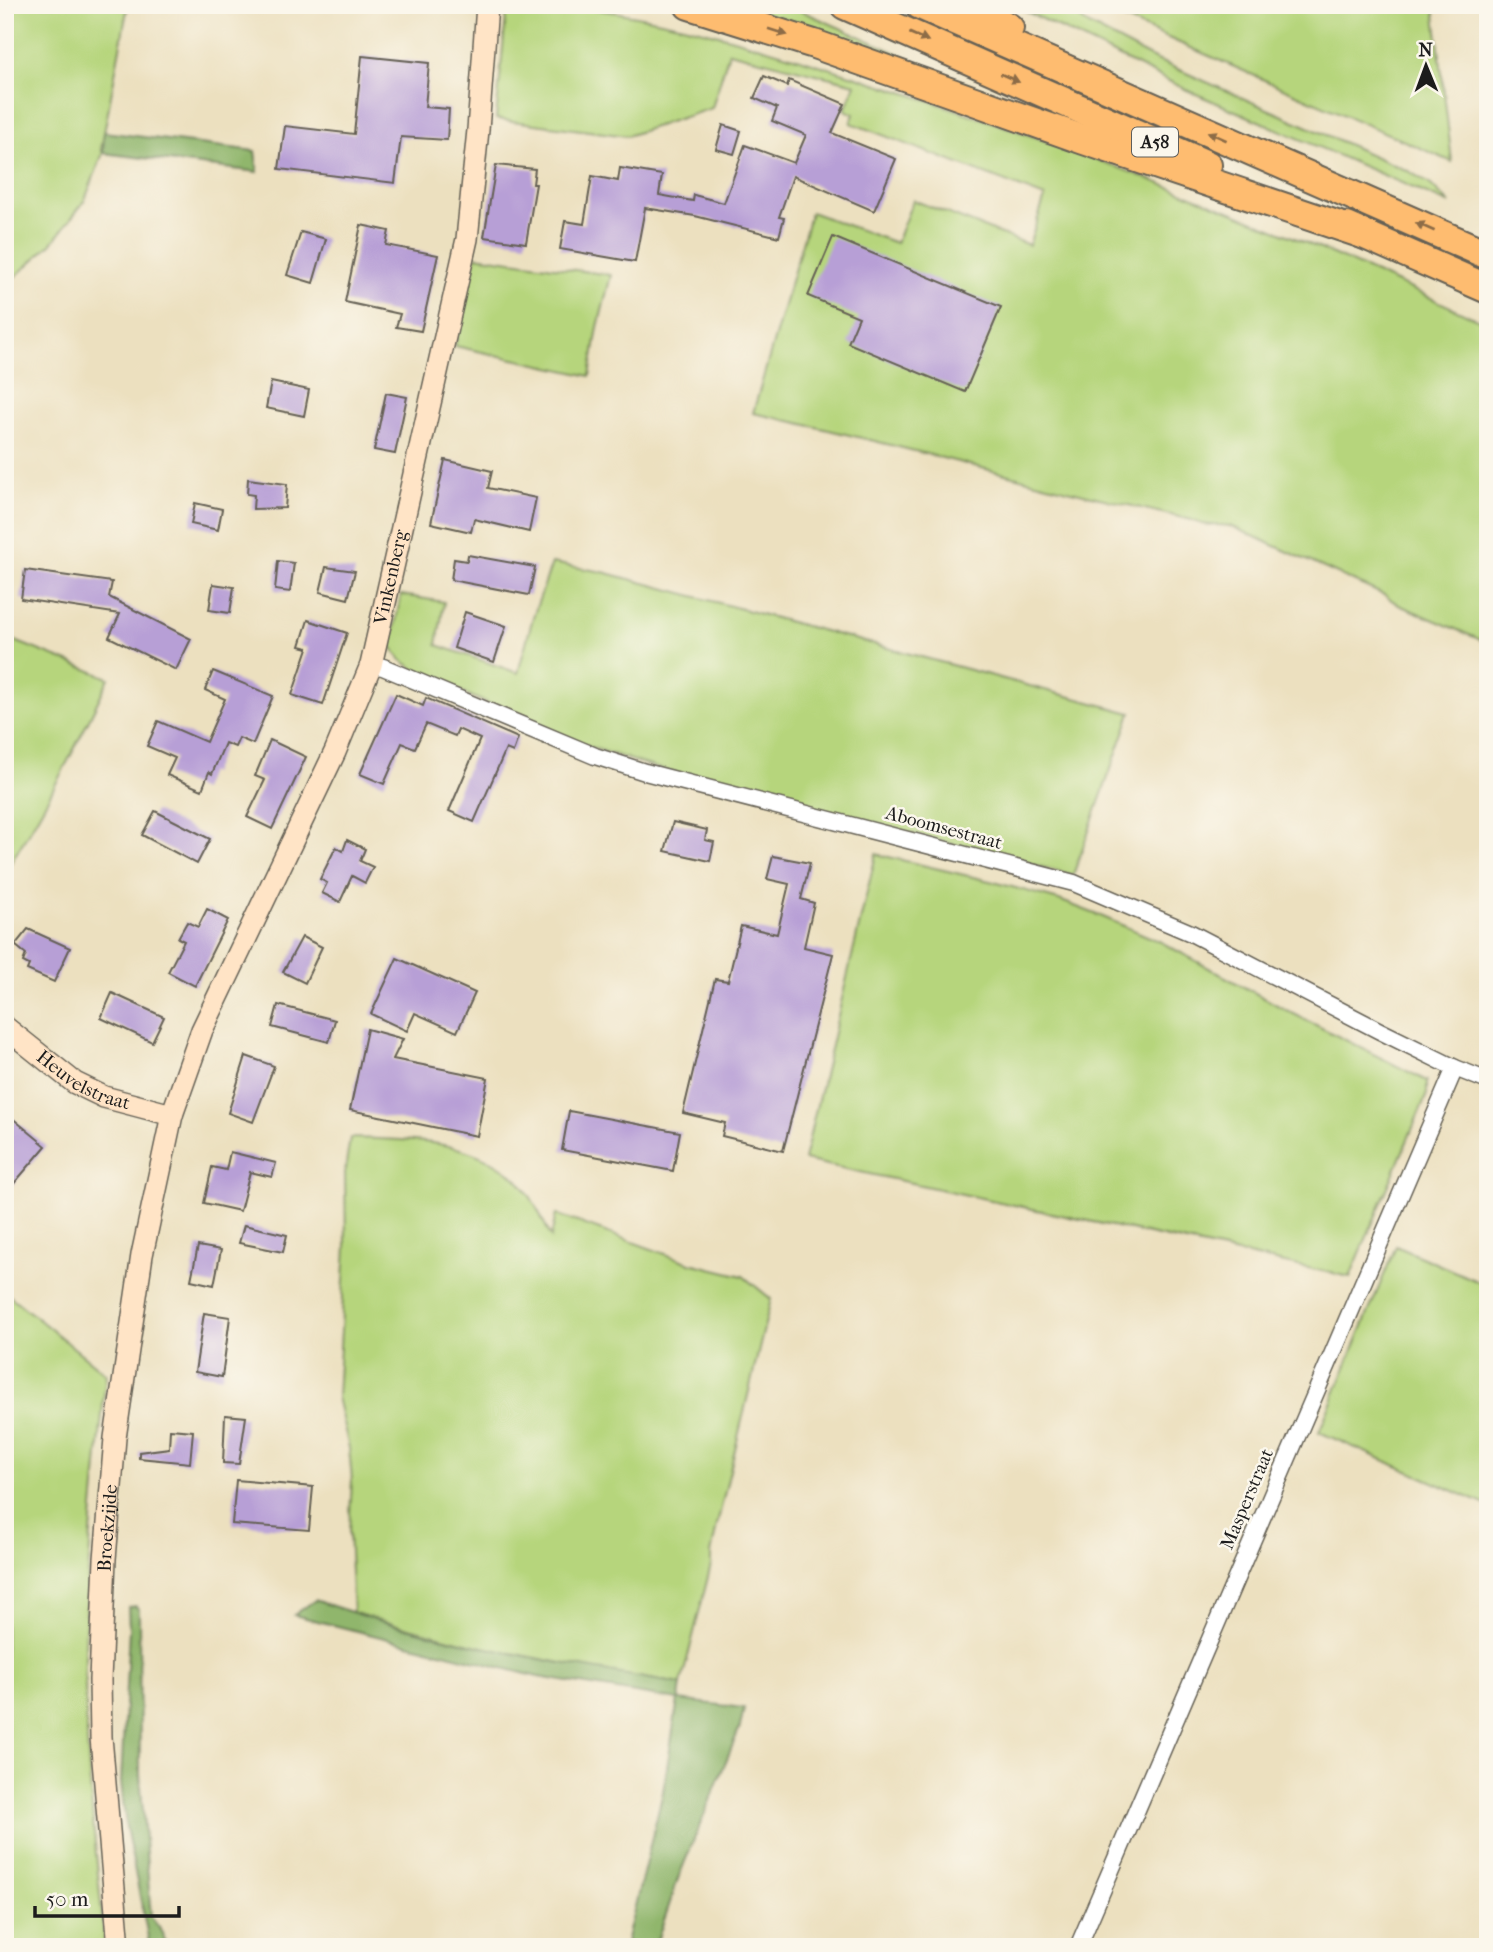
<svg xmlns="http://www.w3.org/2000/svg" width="1493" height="1952" viewBox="0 0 1493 1952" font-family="'IM FELL French Canon',serif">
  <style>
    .green { fill: #b6d57c; stroke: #69784c; stroke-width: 2 }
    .forest { fill: #90b66c; stroke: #566944; stroke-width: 2 }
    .building { fill: #b79fd6 }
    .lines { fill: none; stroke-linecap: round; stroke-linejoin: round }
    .street-casing { stroke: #656155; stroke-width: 19 }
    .secondary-casing { stroke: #656155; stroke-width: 24 }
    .highway-casing { stroke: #656155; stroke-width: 32 }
    .street { stroke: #fff; stroke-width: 16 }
    .secondary { stroke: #ffe4c6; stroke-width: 21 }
    .highway { stroke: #febc70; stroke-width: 28 }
    .oneway { fill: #8d6c46 }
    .labels { text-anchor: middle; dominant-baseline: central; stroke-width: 5; stroke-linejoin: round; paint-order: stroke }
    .shield { fill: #fbf7ec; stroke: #5f5e5a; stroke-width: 2 }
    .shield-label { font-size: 18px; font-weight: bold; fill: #1c1c1c }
    .street-label { font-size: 19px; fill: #1c1c1c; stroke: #fbf7ec }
  </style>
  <rect width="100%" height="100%" fill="#fbf7ec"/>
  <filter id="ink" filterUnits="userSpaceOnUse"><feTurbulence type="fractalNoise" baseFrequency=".0143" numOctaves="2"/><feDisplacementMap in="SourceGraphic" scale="14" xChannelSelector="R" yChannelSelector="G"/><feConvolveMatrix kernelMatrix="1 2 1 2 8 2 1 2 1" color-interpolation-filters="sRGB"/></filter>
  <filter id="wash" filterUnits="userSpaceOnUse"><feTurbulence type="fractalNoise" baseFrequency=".00686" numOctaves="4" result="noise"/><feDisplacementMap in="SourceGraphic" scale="28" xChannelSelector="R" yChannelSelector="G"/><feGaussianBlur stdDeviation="1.57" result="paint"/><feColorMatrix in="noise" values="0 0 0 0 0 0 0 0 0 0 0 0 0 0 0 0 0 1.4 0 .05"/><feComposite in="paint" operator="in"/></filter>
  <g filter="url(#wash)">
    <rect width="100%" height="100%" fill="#ece0bf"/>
    <g class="green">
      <polygon points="5,5 128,5 101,149 103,153 84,202 51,244 5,286"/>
      <path d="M510,5C529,5 549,4 568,6C670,16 770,49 866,80C1016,128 1164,182 1309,244C1369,269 1428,297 1488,324V643L1399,605L1384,595L1233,527C1219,523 1204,528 1192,520C1045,487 901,444 753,413L811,212L896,243L913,200L1029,245L1045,197L851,123L854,114L845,110L855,84L729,52L712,108L627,136L496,119L506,16Z"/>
      <polygon points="706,5 788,5 972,86"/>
      <polygon points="1013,5 1060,5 1089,25 1150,57 1410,172 1431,185 1450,204 1187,90"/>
      <polygon points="1099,5 1434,5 1452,162 1113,14"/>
      <polygon points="476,256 611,275 598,327 590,376 455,346"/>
      <polygon points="552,563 603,572 1131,713 1073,875 673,773 577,743 423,675 400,659 391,645 401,595 444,602 437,645 518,673 533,617"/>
      <path d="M5,637L109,678C78,744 44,809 5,872Z"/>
      <polygon points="876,854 994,882 1059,900 1103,917 1161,942 1290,1012 1427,1081 1427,1094 1350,1277 804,1160"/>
      <path d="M350,1138C405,1140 465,1138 511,1174C530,1189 540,1215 551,1237L556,1214L690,1263L743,1276L771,1299L717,1525L711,1554V1565L681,1684L595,1670L473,1645L353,1613L349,1531L352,1480L349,1448L337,1397L346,1246L345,1171Z"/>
      <polygon points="1396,1246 1488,1286 1488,1506 1319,1432"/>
      <path d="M5,1292L106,1374C97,1467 86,1561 85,1655C84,1752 96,1850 105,1947H5Z"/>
    </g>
    <g class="forest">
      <polygon points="104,132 255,151 258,172 103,153"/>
      <path d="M315,1600C433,1641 557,1664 681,1684L679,1700L744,1708L740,1727L679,1876L655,1947H625L663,1792L678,1700L538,1677L294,1615Z"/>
      <polygon points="136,1606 139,1610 140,1774 151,1917 163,1933 166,1947 150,1947 126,1827 121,1782 129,1629 128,1607"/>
    </g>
    <g id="blocks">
      <g class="building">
        <polygon points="362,56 429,63 425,107 449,109 447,140 401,137 395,183 279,169 285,126 354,134"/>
        <polygon points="764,76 787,86 789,80 845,104 832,133 896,159 874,211 793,176 779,217 784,218 779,237 695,216 645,208 635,262 560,249 565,221 584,224 592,176 618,181 620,168 662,175 659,195 693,201 694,195 724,203 745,145 794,163 806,135 772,121 777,108 754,98"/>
        <polygon points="723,125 741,131 734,154 716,149"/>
        <polygon points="496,165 535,169 533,184 536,184 526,243 484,237"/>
        <polygon points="361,225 389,231 386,245 438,255 421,331 396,327 400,314 345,302"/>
        <polygon points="301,232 326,239 313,283 287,275"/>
        <polygon points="833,237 1001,307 965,392 848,343 859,317 808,296"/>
        <polygon points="271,382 309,390 304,416 266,408"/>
        <polygon points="386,393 407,397 395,454 374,450"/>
        <polygon points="445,460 492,471 488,488 536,498 529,532 474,519 471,532 431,523"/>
        <polygon points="248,479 287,484 285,508 253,509 254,495 247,494"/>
        <polygon points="195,503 222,509 218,530 191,524"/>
        <polygon points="468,555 535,567 529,595 451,580 454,559 467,561"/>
        <polygon points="278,561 294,563 290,592 275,590"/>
        <polygon points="326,567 355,571 348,599 320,592"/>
        <polygon points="25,570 112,582 109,597 191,639 176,670 109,637 120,614 21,599"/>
        <polygon points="213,584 234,587 230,613 209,610"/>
        <polygon points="465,612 506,626 494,662 454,648"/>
        <polygon points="308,620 347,633 323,705 292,695 308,648 300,646"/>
        <polygon points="213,671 273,696 253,744 239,738 235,747 225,743 212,774 209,772 202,790 167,775 175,758 147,746 158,721 206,742 225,699 205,690"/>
        <polygon points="396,694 423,706 426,698 518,738 513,752 506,749 474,822 449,811 480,739 458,729 455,736 426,724 415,748 402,743 384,784 360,774"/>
        <polygon points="270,740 306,757 272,829 247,817 265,780 255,776"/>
        <polygon points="155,811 210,839 197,864 142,835"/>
        <polygon points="673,822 707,830 705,840 714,842 710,861 665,851"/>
        <polygon points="347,840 365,849 360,861 373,867 365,883 352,876 340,902 322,893 327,883 320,879 336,847 343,851"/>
        <polygon points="773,856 810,863 801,899 814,903 804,947 833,954 783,1151 722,1136 725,1123 683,1113 715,979 728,981 741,926 777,934 789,884 767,879"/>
        <polygon points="207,909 228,920 195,986 168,972 184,941 178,938 187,922 198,927"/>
        <polygon points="28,929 70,948 54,982 27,970 29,965 23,962 26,954 15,945"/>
        <polygon points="302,937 322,947 305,983 283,972"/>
        <polygon points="397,958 475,993 457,1032 415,1013 407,1031 371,1014"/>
        <polygon points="112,993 164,1017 152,1042 101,1018"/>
        <polygon points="278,1005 335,1020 329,1042 272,1027"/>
        <polygon points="367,1029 403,1039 393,1059 488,1078 477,1136 350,1110"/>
        <polygon points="246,1056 274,1066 253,1122 228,1113"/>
        <polygon points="569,1111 680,1132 673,1171 562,1150"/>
        <polygon points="5,1112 46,1146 5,1194"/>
        <polygon points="230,1152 276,1163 272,1177 250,1172 240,1211 204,1203 212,1167 226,1170"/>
        <polygon points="244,1225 287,1235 283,1252 239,1243"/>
        <polygon points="198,1246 221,1250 214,1285 191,1280"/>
        <polygon points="204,1313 230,1317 222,1377 195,1372"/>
        <polygon points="225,1415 246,1417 239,1464 223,1463"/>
        <polygon points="170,1429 193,1431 190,1463 139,1458 139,1452 169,1448"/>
        <polygon points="236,1480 313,1487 309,1530 232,1524"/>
      </g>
    </g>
  </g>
  <g filter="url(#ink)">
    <use href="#blocks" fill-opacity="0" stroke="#656155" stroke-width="2"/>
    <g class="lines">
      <defs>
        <g id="street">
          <polyline points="371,665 383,667 595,756 645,772 1074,883 1191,933 1380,1031 1455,1068 1488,1081"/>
          <polyline points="1078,1947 1455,1068"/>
        </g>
        <g id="secondary">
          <path id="s1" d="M5,1027L75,1083L104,1097L172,1115"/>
          <path id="s2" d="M119,1947L101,1737L100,1680L105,1559L115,1438L142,1255L172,1115L202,1030L335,752L371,665L467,239L478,130L487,5"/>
        </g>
        <g id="highway">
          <polyline points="689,5 814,44 1084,140 1363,234"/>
          <polyline points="845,5 1207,165"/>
          <polyline points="920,5 1488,255"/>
          <polyline points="971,5 1009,28"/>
          <polyline points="1347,227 1488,289"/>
        </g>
      </defs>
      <use href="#street" class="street-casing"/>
      <use href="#secondary" class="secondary-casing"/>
      <use href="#highway" class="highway-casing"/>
      <use href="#street" class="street"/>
      <use href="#secondary" class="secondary"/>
      <use href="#highway" class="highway"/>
    </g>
    <defs><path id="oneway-solid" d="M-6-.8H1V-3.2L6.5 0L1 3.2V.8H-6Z" transform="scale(1.75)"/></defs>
    <g class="oneway">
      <use href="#oneway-solid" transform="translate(778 32) rotate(18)"/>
      <use href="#oneway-solid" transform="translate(919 37) rotate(23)"/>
      <use href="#oneway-solid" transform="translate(1010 78) rotate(24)"/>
      <use href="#oneway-solid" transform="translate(1217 136) rotate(-156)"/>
      <use href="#oneway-solid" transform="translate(1425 227) rotate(-156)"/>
    </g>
  </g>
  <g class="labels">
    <rect class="shield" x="1132" y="127.5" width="46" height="29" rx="5"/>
    <g class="shield-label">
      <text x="1155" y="142">A58</text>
    </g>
    <g class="street-label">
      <text stroke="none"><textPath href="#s2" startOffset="1421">Vinkenberg</textPath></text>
      <text transform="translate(944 828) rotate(15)">Aboomsestraat</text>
      <text stroke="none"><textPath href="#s1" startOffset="96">Heuvelstraat</textPath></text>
      <text transform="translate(1247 1499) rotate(-67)">Masperstraat</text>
      <text stroke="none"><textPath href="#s2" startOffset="420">Broekzijde</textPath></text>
    </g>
  </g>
  <rect width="1493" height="1952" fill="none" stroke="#fbf7ec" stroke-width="28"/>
  <g transform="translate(1426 66) rotate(359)" stroke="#fbf7ec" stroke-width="5" paint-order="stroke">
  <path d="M0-5L12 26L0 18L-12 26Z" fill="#1c1c1c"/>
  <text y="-10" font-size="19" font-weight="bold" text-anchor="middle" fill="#1c1c1c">N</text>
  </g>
  <path d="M35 1906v10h144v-10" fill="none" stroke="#1c1c1c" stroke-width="3.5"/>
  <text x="46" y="1906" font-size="21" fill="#1c1c1c" stroke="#fbf7ec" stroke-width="5" paint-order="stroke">50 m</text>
</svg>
